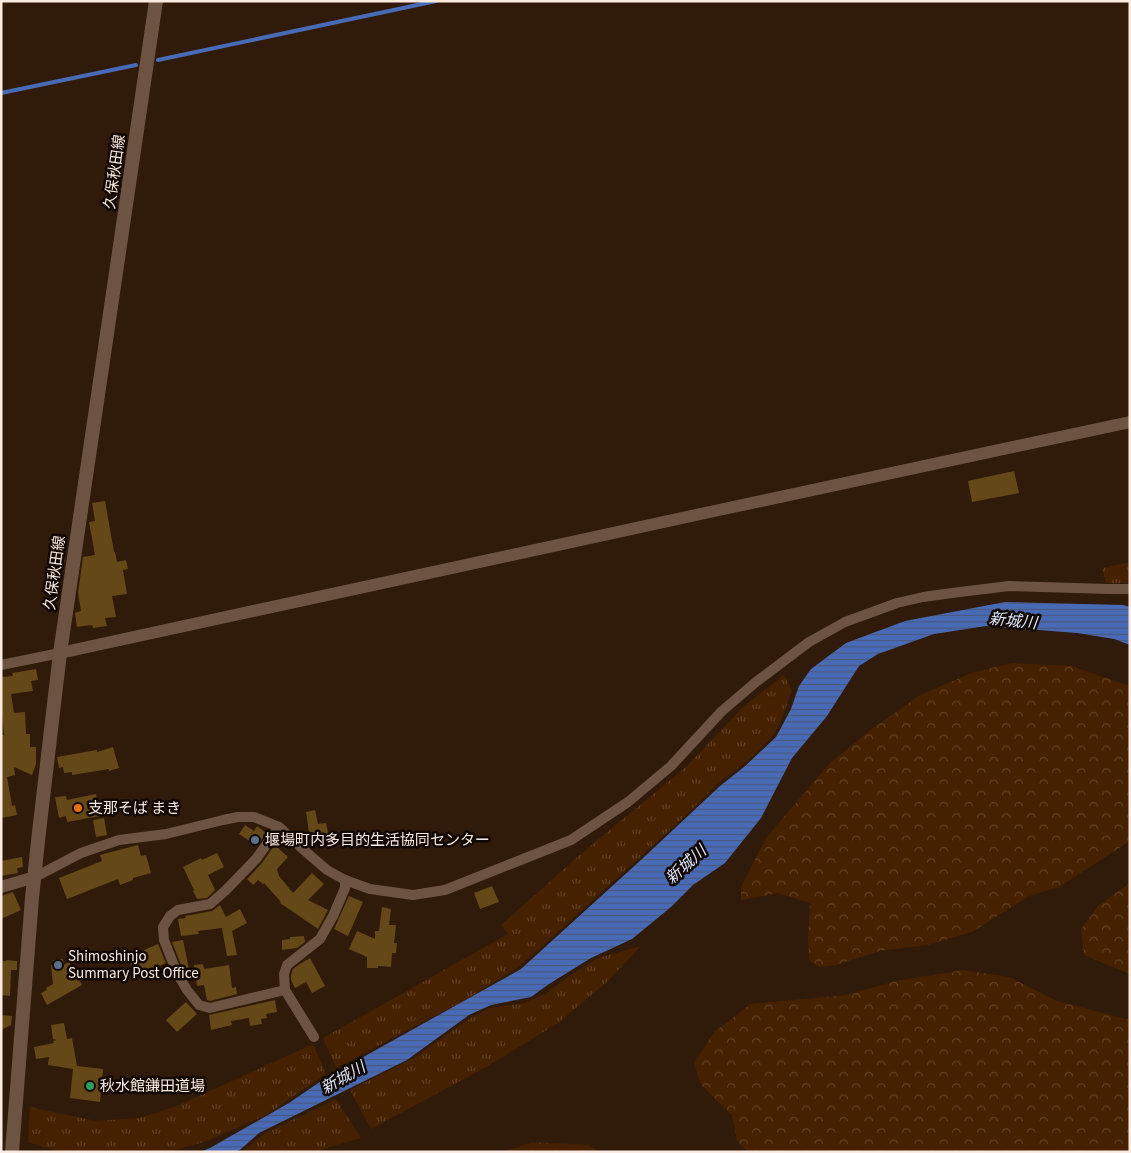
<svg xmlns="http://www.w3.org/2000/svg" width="1131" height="1153" viewBox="0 0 1131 1153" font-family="'Source Sans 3','Noto Sans JP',sans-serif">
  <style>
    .grass { fill: url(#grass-tufts) }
    .forest { fill: url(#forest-crowns) }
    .water { fill: url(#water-rules) }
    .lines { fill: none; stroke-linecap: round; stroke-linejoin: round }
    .stream { stroke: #486bb7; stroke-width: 4 }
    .building { fill: #654817 }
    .minor { stroke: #6d5341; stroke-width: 10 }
    .tertiary { stroke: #6d5341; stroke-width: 12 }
    .secondary { stroke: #6d5341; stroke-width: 14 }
    .food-dot { fill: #e8710a; stroke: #110703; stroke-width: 2 }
    .service-dot { fill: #5c6f8a; stroke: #110703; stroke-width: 2 }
    .leisure-dot { fill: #2e9e5b; stroke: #110703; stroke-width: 2 }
    .labels { text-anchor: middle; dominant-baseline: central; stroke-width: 5; stroke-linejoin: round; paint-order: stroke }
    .street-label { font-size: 15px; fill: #faeae0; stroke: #110703 }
    .poi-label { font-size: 15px; fill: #faeae0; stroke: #110703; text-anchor: start }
    .water-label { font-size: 16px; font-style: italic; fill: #dae5fa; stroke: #110703 }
  </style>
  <defs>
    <pattern id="grass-tufts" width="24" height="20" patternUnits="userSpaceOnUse" patternTransform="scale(1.25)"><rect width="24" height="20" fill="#462100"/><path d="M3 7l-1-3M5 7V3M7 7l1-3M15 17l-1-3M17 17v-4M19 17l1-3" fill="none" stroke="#624125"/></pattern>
    <pattern id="forest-crowns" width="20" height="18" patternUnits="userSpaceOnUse" patternTransform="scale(1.25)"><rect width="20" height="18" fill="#462100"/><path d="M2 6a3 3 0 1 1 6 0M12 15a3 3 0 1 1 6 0" fill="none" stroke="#624125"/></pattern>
    <pattern id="water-rules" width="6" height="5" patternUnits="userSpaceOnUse" patternTransform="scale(1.25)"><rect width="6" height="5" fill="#486bb7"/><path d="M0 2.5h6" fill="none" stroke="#4a587d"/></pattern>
  </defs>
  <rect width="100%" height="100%" fill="#301a09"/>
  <g class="grass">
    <polygon points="1130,562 1130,583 1106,583 1102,568"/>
    <polygon points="784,675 792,691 779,726 771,738 746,762 721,781 683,818 538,950 517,968 467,999 336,1068 323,1038 508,934 501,925 581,854 686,767 743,707"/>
    <polygon points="641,946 607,982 558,1023 488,1066 371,1129 350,1090 412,1059 472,1017 490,1008 524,1003 547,993 570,975 598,958"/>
    <polygon points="313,1044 326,1074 266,1115 207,1141 168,1152 60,1152 28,1142 30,1107 96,1121 140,1118 177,1106"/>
    <polygon points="336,1099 361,1138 327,1148 318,1152 242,1152 265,1133"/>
  </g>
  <g class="forest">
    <polygon points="1013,663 1071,666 1130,686 1130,841 1059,887 1029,896 972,932 928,945 879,951 836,965 819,967 809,960 808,939 810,903 778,893 741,900 741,887 766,838 830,763 872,729 920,695 974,672"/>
    <polygon points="1130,883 1130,974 1084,955 1081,929 1099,905"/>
    <polygon points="963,970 1009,977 1057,1001 1130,1020 1130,1152 748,1152 737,1141 732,1115 701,1085 694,1063 714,1032 751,1004 845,995 896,981"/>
    <polygon points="533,1142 588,1145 599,1152 502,1152"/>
  </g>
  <polygon class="water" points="1005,602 1123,605 1130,607 1130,645 1114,639 1077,633 986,626 934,634 878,654 859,666 827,716 792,758 761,818 725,863 693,885 671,907 632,939 591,958 549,984 531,997 491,1005 469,1015 407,1060 259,1133 241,1149 236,1152 200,1152 210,1148 289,1103 324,1079 521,969 642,859 720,786 744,767 776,737 791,709 799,686 811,669 846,643 905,621"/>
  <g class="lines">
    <g class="stream">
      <polyline points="158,60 436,1"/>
      <polyline points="1,93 136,65"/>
    </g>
  </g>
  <g class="building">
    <polygon points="1014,471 1019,493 972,502 968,481"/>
    <polygon points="105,501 114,552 115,552 117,562 126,560 128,569 123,570 127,594 112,596 116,617 105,618 107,626 93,628 92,625 77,627 75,613 81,611 78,593 83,557 95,555 89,522 95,521 92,503"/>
    <polygon points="36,669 38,680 31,681 33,691 11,694 14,713 25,712 26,734 30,734 30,747 36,747 36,764 32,775 14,767 15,775 7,777 12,806 15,805 17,815 1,818 1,735 4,735 1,705 1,677 13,676 12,673"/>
    <polygon points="113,747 119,768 109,771 109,769 72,775 72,772 64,773 63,767 59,768 57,757 97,750 97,752"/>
    <polygon points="96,794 100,816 67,822 66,816 59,818 55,797 66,796 67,800"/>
    <polygon points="315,810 318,824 326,823 329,837 310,840 306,812"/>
    <polygon points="104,818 107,835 96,837 93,820"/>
    <polygon points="245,825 254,831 257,826 266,833 257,846 239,834"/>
    <polygon points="278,840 281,842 277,847 288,857 277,869 279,876 293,893 312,873 324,884 308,900 328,910 318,929 280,903 281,902 264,883 263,884 258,880 253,885 247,879 262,863"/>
    <polygon points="138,845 141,856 146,855 151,873 133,878 133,880 120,885 118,879 67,899 59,878 102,861 100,855"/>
    <polygon points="217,853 224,867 208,875 215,890 207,898 197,899 193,891 194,890 183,867 201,858 202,860"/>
    <polygon points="22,857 23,867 17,868 18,873 1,876 1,861"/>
    <polygon points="492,886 499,902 480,909 474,893"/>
    <polygon points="13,892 21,910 1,919 1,896"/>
    <polygon points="349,896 363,902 348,936 334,929"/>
    <polygon points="220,905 226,917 240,909 247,923 232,931 237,955 227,956 222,928 198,931 199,934 181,936 178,919 186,918 185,916 212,911"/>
    <polygon points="382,907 391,909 389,925 396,925 394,943 397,943 396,953 392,953 391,967 378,966 378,968 367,968 367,957 349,949 357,931 375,939 375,931 379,931"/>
    <polygon points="304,936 305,942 297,948 282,950 282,940 290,939 290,937"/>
    <polygon points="183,940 189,969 183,970 172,942"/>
    <polygon points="158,944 166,963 136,976 128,957"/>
    <polygon points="310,958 325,986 312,993 306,982 295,988 291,980 291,975 293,969 300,964"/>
    <polygon points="63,959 64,965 69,962 82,985 47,1005 41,993 47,990 46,988 53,984 51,965 54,965 53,960"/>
    <polygon points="6,960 17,961 17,970 11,970 10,996 1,995 1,961 6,961"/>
    <polygon points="203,964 204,969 229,965 232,988 236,987 237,994 210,1001 207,1000 204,985 197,986 194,965"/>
    <polygon points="275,1000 277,1012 266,1014 267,1018 261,1019 262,1024 250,1026 249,1018 231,1021 232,1025 211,1030 209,1015"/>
    <polygon points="186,1002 197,1014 177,1032 166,1020"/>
    <polygon points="1,1015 12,1016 11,1025 1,1030"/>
    <polygon points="64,1023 67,1039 72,1038 77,1066 103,1069 100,1102 70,1098 73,1069 48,1065 49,1057 36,1059 34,1047 54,1043 53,1041 57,1040 53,1039 51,1025"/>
  </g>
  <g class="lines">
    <g class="minor">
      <polyline points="1,665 60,653"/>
      <polyline points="279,827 256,859 225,891 210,904 178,910 170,916 163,927 164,940 177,973 187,990 199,1005 210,1008 285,990"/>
      <polyline points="35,877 81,853 119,840 166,834 223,820 238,817 254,817 279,827 305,851 327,870 345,880 370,889 413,895 445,890 571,840 628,802 671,766 722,711 756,682 809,642 845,622 897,603 923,597 952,593 1009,586 1109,589 1130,589"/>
      <polyline points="314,1037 285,990 284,974 287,965 320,939 333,916 345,888 345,880"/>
    </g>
    <g class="tertiary">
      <polyline points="60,653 719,510 1130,422"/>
      <polyline points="1,887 35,877"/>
    </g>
    <polyline class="secondary" points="12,1152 32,898 39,832 60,653 156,1"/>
  </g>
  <circle class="food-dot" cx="78" cy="808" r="5"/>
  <g class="service-dot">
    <circle cx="255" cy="840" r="5"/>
    <circle cx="58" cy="965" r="5"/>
  </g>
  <circle class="leisure-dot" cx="90" cy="1086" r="5"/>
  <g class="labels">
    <g class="street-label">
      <text transform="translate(115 172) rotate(-82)">久保秋田線</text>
      <text transform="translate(55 573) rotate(-82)">久保秋田線</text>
    </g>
    <g class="poi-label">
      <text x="88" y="808">支那そば まき</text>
      <text x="265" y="840">堰場町内多目的生活協同センター</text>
      <text x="68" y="956">Shimoshinjo<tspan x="68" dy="17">Summary Post Office</tspan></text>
      <text x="100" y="1086">秋水館鎌田道場</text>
    </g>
    <g class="water-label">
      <text transform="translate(1013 621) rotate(6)">新城川</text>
      <text transform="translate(686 865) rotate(-42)">新城川</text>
      <text transform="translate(343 1078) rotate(-30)">新城川</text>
    </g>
  </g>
  <rect width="1131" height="1153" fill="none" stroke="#faeae0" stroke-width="5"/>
</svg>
